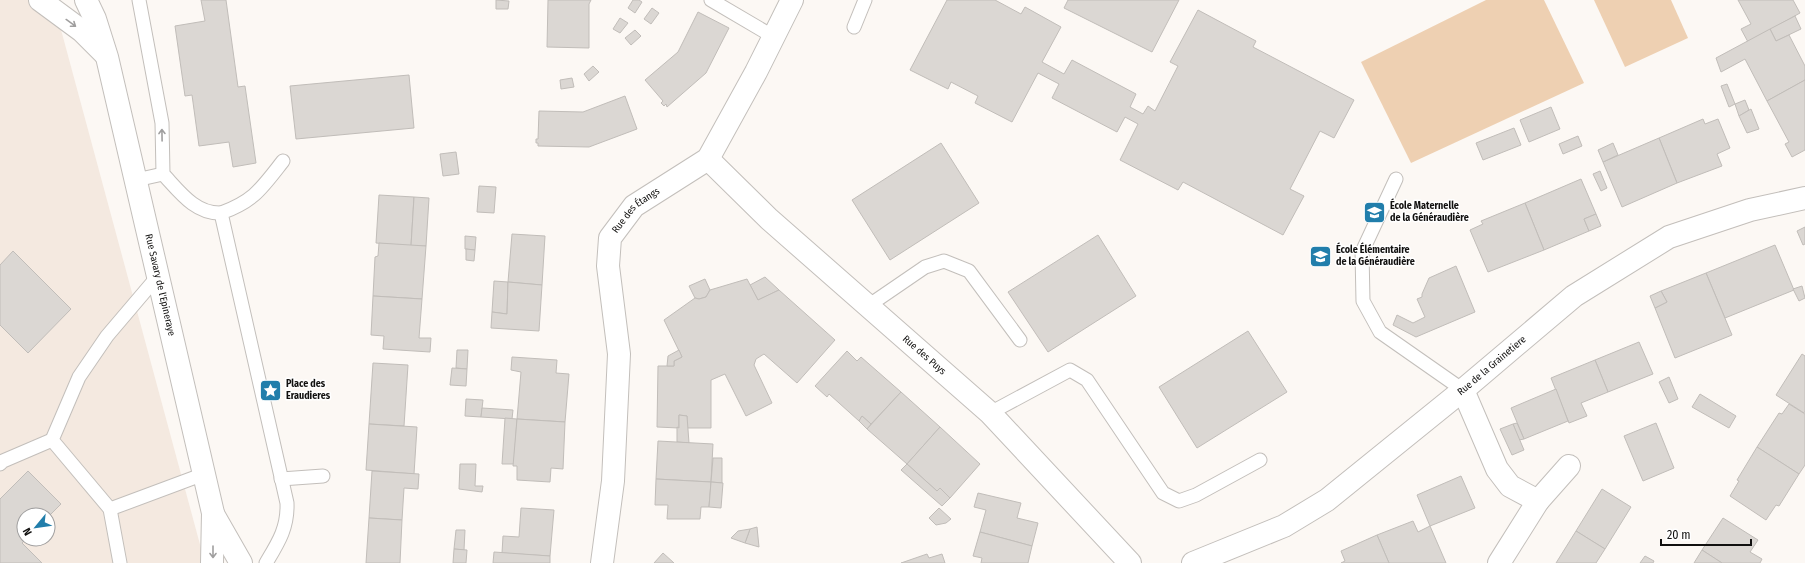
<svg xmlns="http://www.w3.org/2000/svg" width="1805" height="563" viewBox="0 0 1805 563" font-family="'Fira Sans Condensed',sans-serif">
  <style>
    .built { fill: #f4e9e0; fill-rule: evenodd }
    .green { fill: #eed0b2 }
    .building { fill: #dbd7d3; stroke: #c1bdb9 }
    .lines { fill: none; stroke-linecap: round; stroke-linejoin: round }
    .service-casing { stroke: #c3bfbb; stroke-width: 15 }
    .minor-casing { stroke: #c3bfbb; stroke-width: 24 }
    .service { stroke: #fff; stroke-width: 13 }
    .minor { stroke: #fff; stroke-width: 22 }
    .oneway { stroke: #a09f9f }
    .labels { text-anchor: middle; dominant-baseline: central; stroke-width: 3; stroke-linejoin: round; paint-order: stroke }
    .poi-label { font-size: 10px; font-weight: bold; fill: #11100f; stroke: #fff; text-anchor: start }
    .street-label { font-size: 10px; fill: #11100f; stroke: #fff }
  </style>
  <rect width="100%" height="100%" fill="#fcf8f4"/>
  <path class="built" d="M0,0H53L205,563H0ZM24,515H48V539H24Z"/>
  <g class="green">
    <polygon points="1486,0 1544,0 1584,83 1411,163 1361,62"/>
    <polygon points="1594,0 1671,0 1688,38 1625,67"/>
  </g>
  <g class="building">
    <polygon points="201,0 226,0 238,87 245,86 256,163 233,167 229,142 199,146 192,95 185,96 175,26 205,21"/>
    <polygon points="496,0 509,1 508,9 496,9"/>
    <polygon points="548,0 591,0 589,4 589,48 547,47"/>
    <polygon points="633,0 639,0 642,2 635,13 628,8"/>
    <polygon points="947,0 995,0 1021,14 1025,7 1061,27 1042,62 1064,74 1072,60 1136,94 1130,107 1143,114 1148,106 1155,111 1178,66 1170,62 1198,10 1256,41 1253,47 1354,100 1334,138 1320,131 1290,189 1304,196 1283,235 1183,182 1178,190 1120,160 1138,124 1125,117 1117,132 1052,98 1059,84 1038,73 1012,122 975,103 978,96 951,82 948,89 910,70"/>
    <polygon points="1068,0 1179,0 1152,52 1064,8"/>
    <polygon points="1738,0 1793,0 1800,13 1748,42 1741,29 1751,24"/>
    <polygon points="652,8 659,13 651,24 644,19"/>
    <polygon points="698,12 729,28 706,73 667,107 666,104 664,106 661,103 663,101 645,80 678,52"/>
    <polygon points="1795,16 1801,29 1776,41 1770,29"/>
    <polygon points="620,18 628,23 620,33 613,29"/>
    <polygon points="1770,29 1776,41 1789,35 1805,66 1805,80 1767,101 1745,59 1721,72 1716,58"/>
    <polygon points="635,30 641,36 631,45 625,38"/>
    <polygon points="593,66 599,72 589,81 584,74"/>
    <polygon points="409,75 414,128 296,139 290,86"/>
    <polygon points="572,78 574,87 561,89 560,80"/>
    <polygon points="1805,80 1805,150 1792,157 1785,144 1789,142 1767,101"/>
    <polygon points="1727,84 1735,104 1729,107 1721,86"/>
    <polygon points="625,96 637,129 589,147 538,146 538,143 536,143 536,139 538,139 539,111 583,112"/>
    <polygon points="1745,100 1749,110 1739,116 1735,104"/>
    <polygon points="1551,107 1560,129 1529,142 1520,120"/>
    <polygon points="1751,109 1759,129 1747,133 1739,116"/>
    <polygon points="1703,119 1705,124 1718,119 1730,148 1717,154 1722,166 1677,183 1659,138"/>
    <polygon points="1514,128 1521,145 1483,160 1476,143"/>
    <polygon points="1578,136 1582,146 1563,154 1559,144"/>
    <polygon points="1659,138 1677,183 1622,207 1603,162"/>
    <polygon points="941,143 979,203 890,260 852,200"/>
    <polygon points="1613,143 1618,155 1603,162 1598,150"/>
    <polygon points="456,152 459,174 443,176 440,154"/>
    <polygon points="1600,171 1607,188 1601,191 1593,174"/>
    <polygon points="1581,179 1596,214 1584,219 1589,231 1544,250 1525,203"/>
    <polygon points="479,186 496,187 494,213 477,212"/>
    <polygon points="379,195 414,197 411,246 376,243"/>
    <polygon points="414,197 429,198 426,246 411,246"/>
    <polygon points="1525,203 1544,250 1488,272 1470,230 1483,224 1481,221"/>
    <polygon points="1596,214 1601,226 1589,231 1584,219"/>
    <polygon points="1805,227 1805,244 1803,245 1797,231"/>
    <polygon points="512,234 545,236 542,285 508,282"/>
    <polygon points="1098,235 1136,296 1048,352 1008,292"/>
    <polygon points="465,236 476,237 475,250 465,249"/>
    <polygon points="379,243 426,246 422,299 373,296 375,257 378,256"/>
    <polygon points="1775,245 1794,290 1725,318 1706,273"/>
    <polygon points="466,249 475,250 474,261 466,260"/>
    <polygon points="13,251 71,309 28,353 0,325 0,265"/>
    <polygon points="1456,266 1475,312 1416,337 1393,325 1397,315 1413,323 1425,317 1417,299 1422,297 1422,294 1429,278"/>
    <polygon points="1706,273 1732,335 1675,358 1655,308 1667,302 1661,291"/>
    <polygon points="765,277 779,290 758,300 750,285"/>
    <polygon points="705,279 710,290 706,297 699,299 695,298 689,286"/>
    <polygon points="747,279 758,300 779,290 835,340 797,383 764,354 756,359 754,365 772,403 746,416 725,374 711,380 711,428 686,428 687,416 679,415 679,428 657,427 658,366 674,366 674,361 682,357 664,320 695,298 699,299 706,297 710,290"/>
    <polygon points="494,281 508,282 507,314 492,312"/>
    <polygon points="508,282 542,285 539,331 491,328 492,312 507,314"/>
    <polygon points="1802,286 1805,298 1799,301 1793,289"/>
    <polygon points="1661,291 1667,302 1655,308 1650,296"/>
    <polygon points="373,296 422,299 419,338 431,338 430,352 383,349 384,336 371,335"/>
    <polygon points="1248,331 1287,392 1197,448 1159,387"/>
    <polygon points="1639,342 1653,374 1608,392 1595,360"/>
    <polygon points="457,350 468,350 467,369 456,368"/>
    <polygon points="679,350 682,357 674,361 674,366 667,366 668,356"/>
    <polygon points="847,351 857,361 861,357 901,392 871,424 862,416 859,421 829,394 827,397 815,386"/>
    <polygon points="1802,354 1805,356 1805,411 1804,413 1776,395"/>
    <polygon points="512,357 557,360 556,373 569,374 565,422 517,419 521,372 511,370"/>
    <polygon points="1595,360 1608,392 1581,403 1587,416 1569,423 1551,378"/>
    <polygon points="373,363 408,365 404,426 369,424"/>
    <polygon points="452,368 467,369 466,386 450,385"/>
    <polygon points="1669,377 1678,399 1669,403 1659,382"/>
    <polygon points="1556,389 1568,421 1524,439 1511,408"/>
    <polygon points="901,392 940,427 907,464 867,429"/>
    <polygon points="1700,394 1736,416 1729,428 1692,407"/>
    <polygon points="466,399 483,400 481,417 465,416"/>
    <polygon points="1789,404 1805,414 1805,465 1799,474 1757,447 1779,413 1782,414"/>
    <polygon points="482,408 513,410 512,419 481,417"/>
    <polygon points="679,415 687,416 689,443 677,442 677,427 679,428"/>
    <polygon points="862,416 871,424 867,429 859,421"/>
    <polygon points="505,418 517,419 514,464 502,464"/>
    <polygon points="517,419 565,422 563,469 551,468 550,482 517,480 517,466 513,466"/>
    <polygon points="1517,423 1524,439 1519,440 1513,424"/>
    <polygon points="1656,423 1674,468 1643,481 1624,436"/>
    <polygon points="369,424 417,427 414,474 366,470"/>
    <polygon points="1513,424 1524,450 1512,455 1500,429"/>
    <polygon points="940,427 980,464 950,498 940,488 937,491 907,464"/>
    <polygon points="658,441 713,444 711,482 656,479"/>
    <polygon points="1757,447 1799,474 1779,506 1776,505 1766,520 1730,496 1739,481 1737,480"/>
    <polygon points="713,458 722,458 722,483 711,482"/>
    <polygon points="460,464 476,464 475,486 483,486 482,492 459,489"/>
    <polygon points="907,464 937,491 940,488 950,498 942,506 901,470"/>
    <polygon points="28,471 61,504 48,517 48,515 24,515 24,539 26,539 22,543 42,563 0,563 0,499"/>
    <polygon points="372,471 419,474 418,489 404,488 402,520 369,518"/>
    <polygon points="1461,476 1475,508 1430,526 1417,495"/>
    <polygon points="656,479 711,482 709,507 701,507 700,519 667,519 668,505 655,505"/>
    <polygon points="711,482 723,483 721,508 709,507"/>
    <polygon points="1602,489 1631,507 1605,549 1576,531"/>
    <polygon points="978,493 1021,503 1017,518 1038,523 1032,546 980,532 986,510 974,507"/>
    <polygon points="521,508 554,510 550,556 502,553 503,536 519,537"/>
    <polygon points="939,508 951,519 946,523 936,525 929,518"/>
    <polygon points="369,518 402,520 400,563 366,563"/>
    <polygon points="1723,518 1758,540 1750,552 1762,559 1760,563 1722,563 1702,550"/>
    <polygon points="1413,521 1418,532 1430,526 1446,563 1389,563 1377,535"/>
    <polygon points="757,527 759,547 745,543 750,529"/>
    <polygon points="750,529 745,543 731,538 738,531"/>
    <polygon points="456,530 465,530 464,550 454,549"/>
    <polygon points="1576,531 1605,549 1596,563 1556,563"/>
    <polygon points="980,532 1032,546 1028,563 981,563 982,558 973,556"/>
    <polygon points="1377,535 1389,563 1341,563 1345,561 1341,551"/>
    <polygon points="454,549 467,550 466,563 453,563"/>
    <polygon points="1702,550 1722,563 1694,563"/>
    <polygon points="494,552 550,556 550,563 493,563"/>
    <polygon points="663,553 674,563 654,563"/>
    <polygon points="927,554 929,558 942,554 945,563 901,563"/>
    <polygon points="1645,556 1654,561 1653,563 1640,563"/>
  </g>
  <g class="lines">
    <defs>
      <g id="service">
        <path d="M139,0L162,123L163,174C179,191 195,214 221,213"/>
        <polyline points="711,0 774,37"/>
        <polyline points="854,27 865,0"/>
        <polyline points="1396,179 1362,252 1363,301 1380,332 1463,390"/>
        <polyline points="136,180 163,174"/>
        <polyline points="868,306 925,267 944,261 969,271 1020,340"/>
        <polyline points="990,413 1070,370 1087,380 1163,493 1179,501 1196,495 1260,460"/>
        <polyline points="0,464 3,461 52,440"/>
        <polyline points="281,479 323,476"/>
        <polyline points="110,509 204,474"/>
        <polyline points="120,563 110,509 52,440 79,377 107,336 158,276"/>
        <path d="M266,563C278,543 288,528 287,503L221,213C254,201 261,189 283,161"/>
      </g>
      <g id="minor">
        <polyline points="40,0 82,31 104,53"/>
        <path id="s1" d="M86,0L95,19L107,57L213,513L212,563"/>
        <path id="s2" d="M708,159L769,219L990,413L1130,563"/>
        <polyline points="1463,390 1497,469 1510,486 1538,501"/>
        <polyline points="213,514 241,563"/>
        <path id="s3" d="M602,563L613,481L619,354L608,266L610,238L634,206L708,159L756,72L792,0"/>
        <path id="s4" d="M1193,563L1284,526L1327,500L1463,390L1574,296L1669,237L1750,210L1805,198"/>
        <polyline points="1499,563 1538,501 1569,466"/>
      </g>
    </defs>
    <use href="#service" class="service-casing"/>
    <use href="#minor" class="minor-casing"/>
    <use href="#service" class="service"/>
    <use href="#minor" class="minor"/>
  </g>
  <defs><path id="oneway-shaft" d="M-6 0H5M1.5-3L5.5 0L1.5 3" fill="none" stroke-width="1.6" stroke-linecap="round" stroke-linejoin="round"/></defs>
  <g class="oneway">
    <use href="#oneway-shaft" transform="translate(71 23) rotate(36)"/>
    <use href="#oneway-shaft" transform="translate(162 135) rotate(-91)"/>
    <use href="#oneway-shaft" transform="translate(213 552) rotate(90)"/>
  </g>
  <defs>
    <symbol id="school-square" viewBox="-11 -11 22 22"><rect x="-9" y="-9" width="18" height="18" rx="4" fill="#217eab" stroke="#fff"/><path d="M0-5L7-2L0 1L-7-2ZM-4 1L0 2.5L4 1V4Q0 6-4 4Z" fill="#fff"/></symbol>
    <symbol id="sight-square" viewBox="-11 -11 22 22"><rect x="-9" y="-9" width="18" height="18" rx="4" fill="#217eab" stroke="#fff"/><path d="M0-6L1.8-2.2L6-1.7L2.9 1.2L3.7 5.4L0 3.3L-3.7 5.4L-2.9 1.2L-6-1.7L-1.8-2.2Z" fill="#fff"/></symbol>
  </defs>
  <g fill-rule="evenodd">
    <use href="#school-square" x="1362" y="200" width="25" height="25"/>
    <use href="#school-square" x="1308" y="244" width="25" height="25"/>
    <use href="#sight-square" x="258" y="378" width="25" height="25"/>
  </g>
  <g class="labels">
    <g class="poi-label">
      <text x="1390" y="206">École Maternelle<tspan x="1390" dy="12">de la Généraudière</tspan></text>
      <text x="1336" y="250">École Élémentaire<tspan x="1336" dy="12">de la Généraudière</tspan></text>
      <text x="286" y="384">Place des<tspan x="286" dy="12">Eraudieres</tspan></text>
    </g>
    <g class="street-label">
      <text stroke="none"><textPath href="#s3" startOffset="365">Rue des Étangs</textPath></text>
      <text stroke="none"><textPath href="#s1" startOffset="295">Rue Savary de l'Epineraye</textPath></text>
      <text stroke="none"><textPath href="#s2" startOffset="292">Rue des Puys</textPath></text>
      <text stroke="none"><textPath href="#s4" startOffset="361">Rue de la Grainetiere</textPath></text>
    </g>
  </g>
  <g transform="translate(36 527) rotate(241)"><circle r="19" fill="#ffffff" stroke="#a09f9f"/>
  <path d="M0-3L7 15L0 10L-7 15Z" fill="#217eab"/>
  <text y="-6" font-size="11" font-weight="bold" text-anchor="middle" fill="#11100f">N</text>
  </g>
  <path d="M1661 539v6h90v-6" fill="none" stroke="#11100f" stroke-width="2"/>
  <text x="1667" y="539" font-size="12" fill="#11100f" stroke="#ffffff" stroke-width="3" paint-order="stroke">20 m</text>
</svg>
